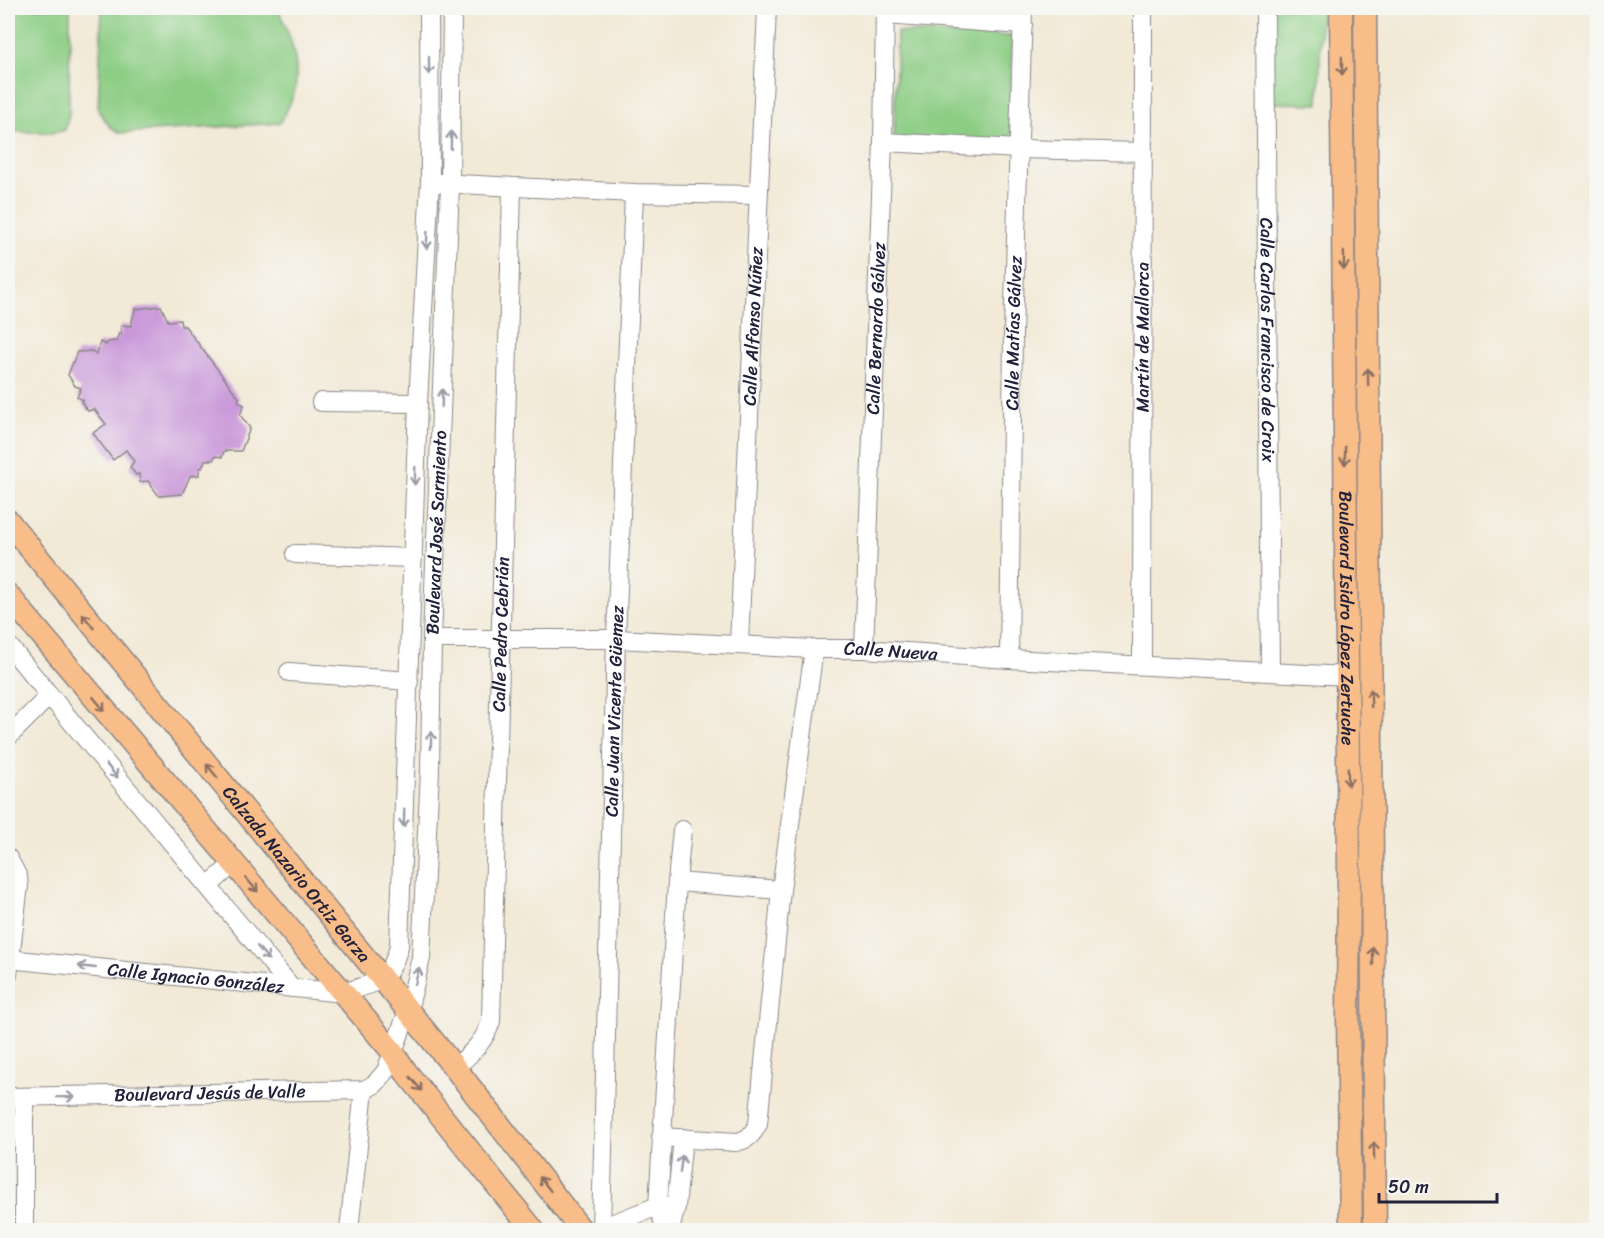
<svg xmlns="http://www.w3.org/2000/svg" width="1604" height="1238" viewBox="0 0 1604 1238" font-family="Sriracha,sans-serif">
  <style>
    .green { fill: #8ccd84; stroke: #577860; stroke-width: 1.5 }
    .building { fill: #c998d9 }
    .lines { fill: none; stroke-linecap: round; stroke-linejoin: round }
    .minor-casing { stroke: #8a8688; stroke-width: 20 }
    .major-casing { stroke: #8a8688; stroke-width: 25 }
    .minor { stroke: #fff; stroke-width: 18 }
    .major { stroke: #f8bd89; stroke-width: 22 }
    .oneway { stroke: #9c9ca7 }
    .oneway2 { stroke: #8d7062 }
    .labels { text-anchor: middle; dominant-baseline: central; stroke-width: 5; stroke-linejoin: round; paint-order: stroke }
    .street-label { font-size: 18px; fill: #22223b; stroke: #f6f6f2 }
  </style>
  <rect width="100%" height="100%" fill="#f6f6f2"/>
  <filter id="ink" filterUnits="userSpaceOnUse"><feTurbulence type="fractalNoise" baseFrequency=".0167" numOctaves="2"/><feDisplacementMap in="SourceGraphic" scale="12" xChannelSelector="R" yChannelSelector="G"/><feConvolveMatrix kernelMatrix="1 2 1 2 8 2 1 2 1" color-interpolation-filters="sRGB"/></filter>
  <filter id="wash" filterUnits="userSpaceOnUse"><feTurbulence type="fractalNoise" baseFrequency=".008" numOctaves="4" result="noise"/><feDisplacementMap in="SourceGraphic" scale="24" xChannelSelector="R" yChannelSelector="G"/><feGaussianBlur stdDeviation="1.35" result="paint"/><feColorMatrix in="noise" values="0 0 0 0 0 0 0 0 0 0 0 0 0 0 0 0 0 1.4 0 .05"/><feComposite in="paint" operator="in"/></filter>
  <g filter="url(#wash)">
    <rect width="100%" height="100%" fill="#f2e9d6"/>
    <g class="green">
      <polygon points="8,8 70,8 69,114 65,130 52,133 8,131"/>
      <path d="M102,8H277C290,32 301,65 294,93C291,103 285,114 280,123L120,133L110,127L98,110Z"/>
      <polygon points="1272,8 1321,8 1319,104 1270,103"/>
      <polygon points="897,32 1012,36 1011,146 894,142"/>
    </g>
    <g id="blocks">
      <polygon class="building" points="161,306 168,321 180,320 181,326 185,326 239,398 238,401 244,405 240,415 250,428 241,451 224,451 222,457 215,456 213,460 205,460 202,468 199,468 199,475 190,476 182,494 159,496 148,481 140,482 139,474 136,475 130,467 134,461 126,450 113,460 93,433 106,424 94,409 88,411 81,402 83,400 77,397 81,388 75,386 68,375 77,352 92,351 96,354 100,342 106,345 108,342 116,341 119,333 121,334 121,325 131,326 135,309"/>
    </g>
  </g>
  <g filter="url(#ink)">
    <use href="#blocks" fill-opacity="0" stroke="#8a8688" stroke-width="1.5"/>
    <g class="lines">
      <defs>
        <g id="minor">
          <path id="s1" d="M1265,8L1270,672"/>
          <polyline points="885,15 1023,25"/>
          <polyline points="883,142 1020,149 1143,152"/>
          <polyline points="439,183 634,193 757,195"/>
          <polyline points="321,402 418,403"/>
          <polyline points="295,554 413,558"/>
          <path id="s2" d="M432,639H616L814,649H864L1009,659L1347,676"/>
          <path id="s3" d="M739,644L767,8"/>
          <polyline points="8,645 292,988"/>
          <path id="s4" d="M864,649L883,142L885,8"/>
          <path id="s5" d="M1009,659L1013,335L1023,8"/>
          <path id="s6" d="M1142,665L1143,8"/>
          <polyline points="289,672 409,681"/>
          <polyline points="8,737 49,696"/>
          <polyline points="8,858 18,877 19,885 8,975"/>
          <polyline points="677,882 781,890"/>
          <polyline points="208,886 233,864"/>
          <path id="s7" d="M8,959L343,993C378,981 389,984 399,946L418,403L430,181L429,8"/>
          <path id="s8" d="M455,1068C470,1054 485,1042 491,1021L512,187"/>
          <path id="s9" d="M8,1097L364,1090L375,1084L386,1071L408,1011L421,958L430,770L432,639L450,185L452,8"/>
          <path d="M661,1137L736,1142C748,1140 752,1135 758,1124L781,890L814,649"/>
          <polyline points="601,1228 658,1206 670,1207"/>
          <polyline points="24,1230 24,1097"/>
          <polyline points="349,1230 364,1090"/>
          <path id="s10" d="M601,1230L616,639L634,193"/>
          <polyline points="666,1230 658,1206 677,882 682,830"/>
          <polyline points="670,1230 676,1207 683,1138"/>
        </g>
        <g id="major">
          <path id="s11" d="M1341,8L1349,870L1348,1017L1351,1230"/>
          <polyline points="1365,8 1375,1230"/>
          <path id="s12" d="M8,521L455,1068L581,1230"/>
          <polyline points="8,595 392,1051 406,1072 533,1230"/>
        </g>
      </defs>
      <use href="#minor" class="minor-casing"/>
      <use href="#major" class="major-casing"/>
      <use href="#minor" class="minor"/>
      <use href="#major" class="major"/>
    </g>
    <defs><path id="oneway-shaft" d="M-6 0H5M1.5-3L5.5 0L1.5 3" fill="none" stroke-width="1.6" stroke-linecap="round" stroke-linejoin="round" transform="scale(1.5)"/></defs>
    <g class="oneway">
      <use href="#oneway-shaft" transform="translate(429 66) rotate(90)"/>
      <use href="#oneway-shaft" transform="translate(451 140) rotate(-89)"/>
      <use href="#oneway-shaft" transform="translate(427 240) rotate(93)"/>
      <use href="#oneway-shaft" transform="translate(442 398) rotate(-88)"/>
      <use href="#oneway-shaft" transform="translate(415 476) rotate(92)"/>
      <use href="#oneway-shaft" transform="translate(431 740) rotate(-89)"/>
      <use href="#oneway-shaft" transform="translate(112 771) rotate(50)"/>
      <use href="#oneway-shaft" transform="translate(404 818) rotate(92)"/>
      <use href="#oneway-shaft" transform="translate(263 953) rotate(50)"/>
      <use href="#oneway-shaft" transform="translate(87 967) rotate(-174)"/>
      <use href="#oneway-shaft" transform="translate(417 976) rotate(-77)"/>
      <use href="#oneway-shaft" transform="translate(66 1097) rotate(-1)"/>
      <use href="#oneway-shaft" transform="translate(681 1164) rotate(-83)"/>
    </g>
    <g class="oneway2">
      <use href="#oneway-shaft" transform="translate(1342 66) rotate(89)"/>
      <use href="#oneway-shaft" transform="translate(1344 261) rotate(89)"/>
      <use href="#oneway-shaft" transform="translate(1368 377) rotate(-91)"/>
      <use href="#oneway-shaft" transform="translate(1345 456) rotate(90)"/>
      <use href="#oneway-shaft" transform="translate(88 621) rotate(-129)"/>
      <use href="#oneway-shaft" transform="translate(1371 698) rotate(-91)"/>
      <use href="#oneway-shaft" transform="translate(99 704) rotate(50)"/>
      <use href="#oneway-shaft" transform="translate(212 771) rotate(-129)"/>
      <use href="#oneway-shaft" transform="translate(1348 777) rotate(89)"/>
      <use href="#oneway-shaft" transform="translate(252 885) rotate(49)"/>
      <use href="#oneway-shaft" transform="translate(1373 956) rotate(-90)"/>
      <use href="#oneway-shaft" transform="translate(416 1084) rotate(51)"/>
      <use href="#oneway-shaft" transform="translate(1374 1151) rotate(-91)"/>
      <use href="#oneway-shaft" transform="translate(545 1184) rotate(-128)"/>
    </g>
  </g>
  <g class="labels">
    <g class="street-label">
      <text stroke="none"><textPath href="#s3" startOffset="318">Calle Alfonso Núñez</textPath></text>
      <text stroke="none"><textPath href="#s4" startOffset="321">Calle Bernardo Gálvez</textPath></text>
      <text stroke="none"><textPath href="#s5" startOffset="326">Calle Matías Gálvez</textPath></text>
      <text stroke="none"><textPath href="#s6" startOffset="328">Martín de Mallorca</textPath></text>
      <text stroke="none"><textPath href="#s1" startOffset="332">Calle Carlos Francisco de Croix</textPath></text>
      <text stroke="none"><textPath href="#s9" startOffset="930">Boulevard José Sarmiento</textPath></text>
      <text stroke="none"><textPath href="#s11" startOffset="610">Boulevard Isidro López Zertuche</textPath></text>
      <text stroke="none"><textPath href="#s8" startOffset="447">Calle Pedro Cebrián</textPath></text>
      <text stroke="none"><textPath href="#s2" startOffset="459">Calle Nueva</textPath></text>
      <text stroke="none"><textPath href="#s10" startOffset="519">Calle Juan Vicente Güemez</textPath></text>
      <text stroke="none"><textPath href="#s12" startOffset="456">Calzada Nazario Ortiz Garza</textPath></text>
      <text stroke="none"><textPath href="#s7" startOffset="189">Calle Ignacio González</textPath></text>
      <text stroke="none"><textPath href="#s9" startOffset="202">Boulevard Jesús de Valle</textPath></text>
    </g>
  </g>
  <rect width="1604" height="1238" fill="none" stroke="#f6f6f2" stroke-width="30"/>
  <path d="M1379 1193v9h118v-9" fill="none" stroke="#22223b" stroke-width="3"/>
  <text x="1388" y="1193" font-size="18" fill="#22223b" stroke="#f6f6f2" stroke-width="4.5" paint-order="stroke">50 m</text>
</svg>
